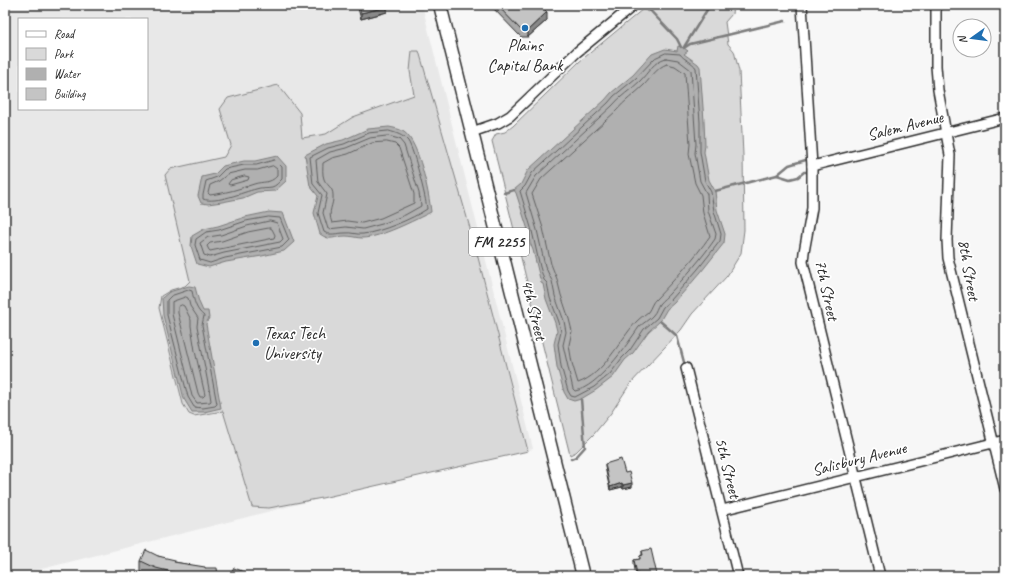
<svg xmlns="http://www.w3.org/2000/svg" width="1010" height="581" viewBox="0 0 1010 581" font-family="Caveat,sans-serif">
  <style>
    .built { fill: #e8e8e8; fill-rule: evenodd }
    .green { fill: #d9d9d9; stroke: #828282 }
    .water { fill: #b0b0b0; stroke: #7b7b7b }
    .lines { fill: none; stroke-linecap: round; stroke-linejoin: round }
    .shore { stroke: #606060; stroke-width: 1 }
    .stream { stroke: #7b7b7b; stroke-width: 2.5 }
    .minor-casing { stroke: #2b2b2b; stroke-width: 12 }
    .major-casing { stroke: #2b2b2b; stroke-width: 15 }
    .minor { stroke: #fff; stroke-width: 9 }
    .major { stroke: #fff; stroke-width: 12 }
    .wall { fill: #a9a9a9; stroke: #2b2b2b }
    .shaded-wall { fill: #898989; stroke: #2b2b2b }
    .building { fill: #c4c4c4; stroke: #2b2b2b }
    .poi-dot { fill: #1f6fb2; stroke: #fff; stroke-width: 1.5 }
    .labels { text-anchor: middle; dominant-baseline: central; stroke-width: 3.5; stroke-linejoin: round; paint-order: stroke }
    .shield { fill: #fff; stroke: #6b6b6b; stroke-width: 1 }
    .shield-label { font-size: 16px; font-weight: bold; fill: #2b2b2b }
    .poi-label { font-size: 17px; fill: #2b2b2b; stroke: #fff }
    .street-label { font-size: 17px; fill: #2b2b2b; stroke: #fff }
  </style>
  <rect width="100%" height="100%" fill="#f7f7f7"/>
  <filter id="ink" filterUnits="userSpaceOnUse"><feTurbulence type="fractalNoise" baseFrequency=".025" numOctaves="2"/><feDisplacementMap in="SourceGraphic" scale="8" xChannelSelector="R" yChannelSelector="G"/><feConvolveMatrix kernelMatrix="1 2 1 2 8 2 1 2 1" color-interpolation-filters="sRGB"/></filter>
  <g filter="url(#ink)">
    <path class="built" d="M5,5H422L533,449L322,498L14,576H5ZM19,19H147V109H19Z"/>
    <g class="green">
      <polygon points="650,5 733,5 732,14 725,22 728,44 734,51 739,71 743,155 744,230 741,253 727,276 692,314 681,330 630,384 611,413 594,434 576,452 570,455 492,141 496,134 505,132 513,126 579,62 643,9 649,12 651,10"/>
      <polygon points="412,51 419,51 474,242 528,451 322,498 269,508 252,507 223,411 194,416 189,414 183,404 159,308 161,296 171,290 185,286 190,281 165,175 170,169 224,157 231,145 220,109 228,98 278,85 300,113 302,138 326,134 353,117 414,95 410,71"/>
    </g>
    <g class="water">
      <polygon points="678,46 684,48 688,51 684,54 698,64 700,67 704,121 705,145 704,152 709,180 715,191 717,210 725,234 724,243 701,272 674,303 667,309 660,321 648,332 633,353 625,360 613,377 596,390 581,399 574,401 568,399 564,392 557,367 554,344 557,331 555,323 546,299 543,284 541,283 533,250 530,243 529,233 516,193 514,190 521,184 528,170 605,100 611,93 633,75 652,54 665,49 677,51"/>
      <path d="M389,127C394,128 400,129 404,132C419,142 429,193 431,212C415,220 380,238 362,238C357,238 351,236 346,236C334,236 331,242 320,234L314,213L318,196L310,186L305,155L326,144L343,140L368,129Z"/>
      <polygon points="277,156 286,166 286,181 275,191 257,192 243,198 222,202 208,204 201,203 198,196 202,177 215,174 223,166 244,161 255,161"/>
      <polygon points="269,212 283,213 294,242 284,251 262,256 226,262 209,267 197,264 191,246 192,236 204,229 218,226 245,217"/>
      <polygon points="189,286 195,287 199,302 203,311 208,311 209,318 206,324 221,408 204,412 192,412 184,399 163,315 162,298 169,292"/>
    </g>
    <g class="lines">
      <g class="shore">
        <path d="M666,53L680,54C684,60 693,62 696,68L700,122V152L705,181L711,192L714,211L721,234L720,241L698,269L671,300L663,307L657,318L644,329L630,350L622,358L610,374L594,387L575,397L571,396L568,391L561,366L558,344L561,332L559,322L550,298L547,283L544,280L540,267L532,231L520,191L525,186L532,173L608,103L614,96L636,78L655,58Z"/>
        <path d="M666,58L678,60L691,70L696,144L695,153L700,181L707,194L708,211L716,234L715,239C702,258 686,276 670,293C667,297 662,300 659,304C657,307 656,312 653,315C649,320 643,323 639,327C626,346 598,387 575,391L573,389L563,345L566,332L564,321L555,296L552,281L545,266L537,230L526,193L536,176L612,106C620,96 631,90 640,81C648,73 654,61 666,58Z"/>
        <path d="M667,64L675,66L685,73L690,144L689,154L695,183L701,195L703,213L710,236C694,259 675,279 656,299C652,302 651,308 648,312C644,315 640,318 636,322C619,341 604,374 578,383L572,363L569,345L572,331L569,319L561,295L557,279L551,264L543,228L532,194L541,179L616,111C624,101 635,94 644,85C651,78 657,67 667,64Z"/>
        <path d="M389,131C396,133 403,135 408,141C414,150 426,198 427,209C412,219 381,232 363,234C357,235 351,232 345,233C337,233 330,236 324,232L318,213L322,195L313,184L310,157L328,148L344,144L369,133Z"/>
        <polygon points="388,136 399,139 404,145 419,193 421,206 405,215 382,224 363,229 346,227 328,229 323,213 327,194 318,182 316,160 330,152 346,148 370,138"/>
        <path d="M387,142L395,144L399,148L414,194V203L381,218L362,223L347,221L332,223C327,210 334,206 333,195C333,187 326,185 324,179C322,174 323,167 323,163L332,158L348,154L372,143Z"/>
        <path d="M275,160L282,167V179C279,182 276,186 272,187C267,188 261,187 256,189C243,192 216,204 203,199V195L206,181L217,177L225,169L244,165H256Z"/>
        <path d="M273,166L277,169V176C270,184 263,181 254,184C239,189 226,193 210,195L208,193L210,185L219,181L228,174L245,170H257Z"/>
        <polygon points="245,176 249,177 248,180 230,185 228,184 231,180"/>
        <polygon points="269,217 280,218 289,240 282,247 225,258 210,263 200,260 195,245 196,239 206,232 219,230 246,221"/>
        <polygon points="270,221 277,223 283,239 280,242 224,253 210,257 204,255 200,243 208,237 221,235 247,226"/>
        <polygon points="270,228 272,229 275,235 274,238 210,251 209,250 207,246 210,243 222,241 248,232"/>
        <path d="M189,290L192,291C194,301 196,310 204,316L202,325L217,404L215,406L203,408L194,407L188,397L167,315V300L171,296Z"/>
        <polygon points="186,297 188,298 190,306 198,318 197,326 210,394 211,401 210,402 197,403 192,396 172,314 172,302"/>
        <polygon points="182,305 184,306 191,320 191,326 195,351 205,395 203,397 200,397 198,393 178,313 178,307"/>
      </g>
      <g class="stream">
        <polyline points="645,5 677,39 681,47"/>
        <polyline points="684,47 710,5"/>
        <polyline points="684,48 690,44 785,21"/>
        <polyline points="777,175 789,165 809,159"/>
        <polyline points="715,191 777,175 790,179 798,177 804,172 810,172"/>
        <polyline points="504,193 514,190"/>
        <polyline points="660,321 677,336 685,366"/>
        <polyline points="571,459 576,457 585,447 581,399"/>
      </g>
      <defs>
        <g id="minor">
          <polyline points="802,5 812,166 812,208 804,252 803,262 880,576"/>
          <polyline points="936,5 936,66 938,90 950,155 947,240 948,258 1005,489"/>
          <polyline points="472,132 498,123 510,116 577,52 634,5"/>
          <polyline points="812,166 1005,118"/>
          <polyline points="686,368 738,576"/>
          <polyline points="722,510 1005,440"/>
        </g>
        <polyline id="major" points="440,5 583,576"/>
      </defs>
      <use href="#minor" class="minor-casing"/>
      <use href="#major" class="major-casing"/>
      <use href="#minor" class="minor"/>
      <use href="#major" class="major"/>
    </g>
    <g class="wall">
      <polygon points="357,5 387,5 387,12 361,19"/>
      <polygon points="490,5 540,5 547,20 528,37 521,37"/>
      <polygon points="605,464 625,473 632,487 623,489 622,487 610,490 605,467"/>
      <polygon points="642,551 657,576 636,576 634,564 634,560 640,559 640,556 642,555"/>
      <polygon points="158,556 175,562 205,568 218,576 150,576 141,572 141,561"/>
    </g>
    <g class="shaded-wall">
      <polygon points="387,7 387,12 361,19 361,13"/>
      <polygon points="547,12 547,20 528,37 528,30"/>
      <polygon points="622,483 622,487 610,490 610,487"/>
      <polygon points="632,483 632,487 623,489 623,485"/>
    </g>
    <g class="building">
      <polygon points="359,5 387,5 387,7 361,13"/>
      <polygon points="497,5 540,5 547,12 528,30 521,30"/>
      <polygon points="621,459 625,473 629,472 632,483 623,485 622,483 610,487 605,464"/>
      <polygon points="651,549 657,575 652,576 639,576 639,574 637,574 634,560 640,559 640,556 643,555 642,551"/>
      <polygon points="146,550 158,556 175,560 174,562 205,567 205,568 217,568 218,576 178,576 175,575 176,573 156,568 141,561"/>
      <polygon points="234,568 245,572 244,573 254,576 230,576"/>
    </g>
  </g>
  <g class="poi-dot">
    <circle cx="525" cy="28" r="4"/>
    <circle cx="256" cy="343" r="4"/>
  </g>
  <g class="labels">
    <rect class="shield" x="469" y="228" width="60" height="28" rx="3"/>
    <g class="shield-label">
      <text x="499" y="242">FM 2255</text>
    </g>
    <g class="poi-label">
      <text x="525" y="45">Plains<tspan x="525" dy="20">Capital Bank</tspan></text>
      <text x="264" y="333" text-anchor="start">Texas Tech<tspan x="264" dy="20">University</tspan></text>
    </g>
    <g class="street-label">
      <text transform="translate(905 126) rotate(-14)">Salem Avenue</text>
      <text transform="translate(969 270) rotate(80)">8th Street</text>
      <text transform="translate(827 290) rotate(78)">7th Street</text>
      <text transform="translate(534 310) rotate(76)">4th Street</text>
      <text transform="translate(859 459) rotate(-14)">Salisbury Avenue</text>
      <text transform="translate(728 468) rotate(76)">5th Street</text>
    </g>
  </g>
  <rect width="1010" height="581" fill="none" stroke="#fff" stroke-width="20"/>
  <rect x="10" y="10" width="990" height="561" fill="none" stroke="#2b2b2b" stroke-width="1.5" filter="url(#ink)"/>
  <rect x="18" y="18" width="130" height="92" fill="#ffffff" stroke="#aaaaaa"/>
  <rect x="26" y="31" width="20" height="6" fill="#ffffff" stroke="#aaaaaa"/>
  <text x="54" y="38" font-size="12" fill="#2b2b2b">Road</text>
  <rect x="26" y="48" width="20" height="12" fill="#d9d9d9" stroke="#aaaaaa"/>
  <text x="54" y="58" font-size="12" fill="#2b2b2b">Park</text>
  <rect x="26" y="68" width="20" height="12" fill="#b0b0b0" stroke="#aaaaaa"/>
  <text x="54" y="78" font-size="12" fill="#2b2b2b">Water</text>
  <rect x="26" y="88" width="20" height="12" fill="#c4c4c4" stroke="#aaaaaa"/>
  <text x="54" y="98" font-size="12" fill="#2b2b2b">Building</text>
  <g transform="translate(972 38) rotate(256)"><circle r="19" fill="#ffffff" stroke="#aaaaaa"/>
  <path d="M0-3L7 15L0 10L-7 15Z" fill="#1f6fb2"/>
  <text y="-6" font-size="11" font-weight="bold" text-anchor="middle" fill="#2b2b2b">N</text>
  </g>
</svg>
